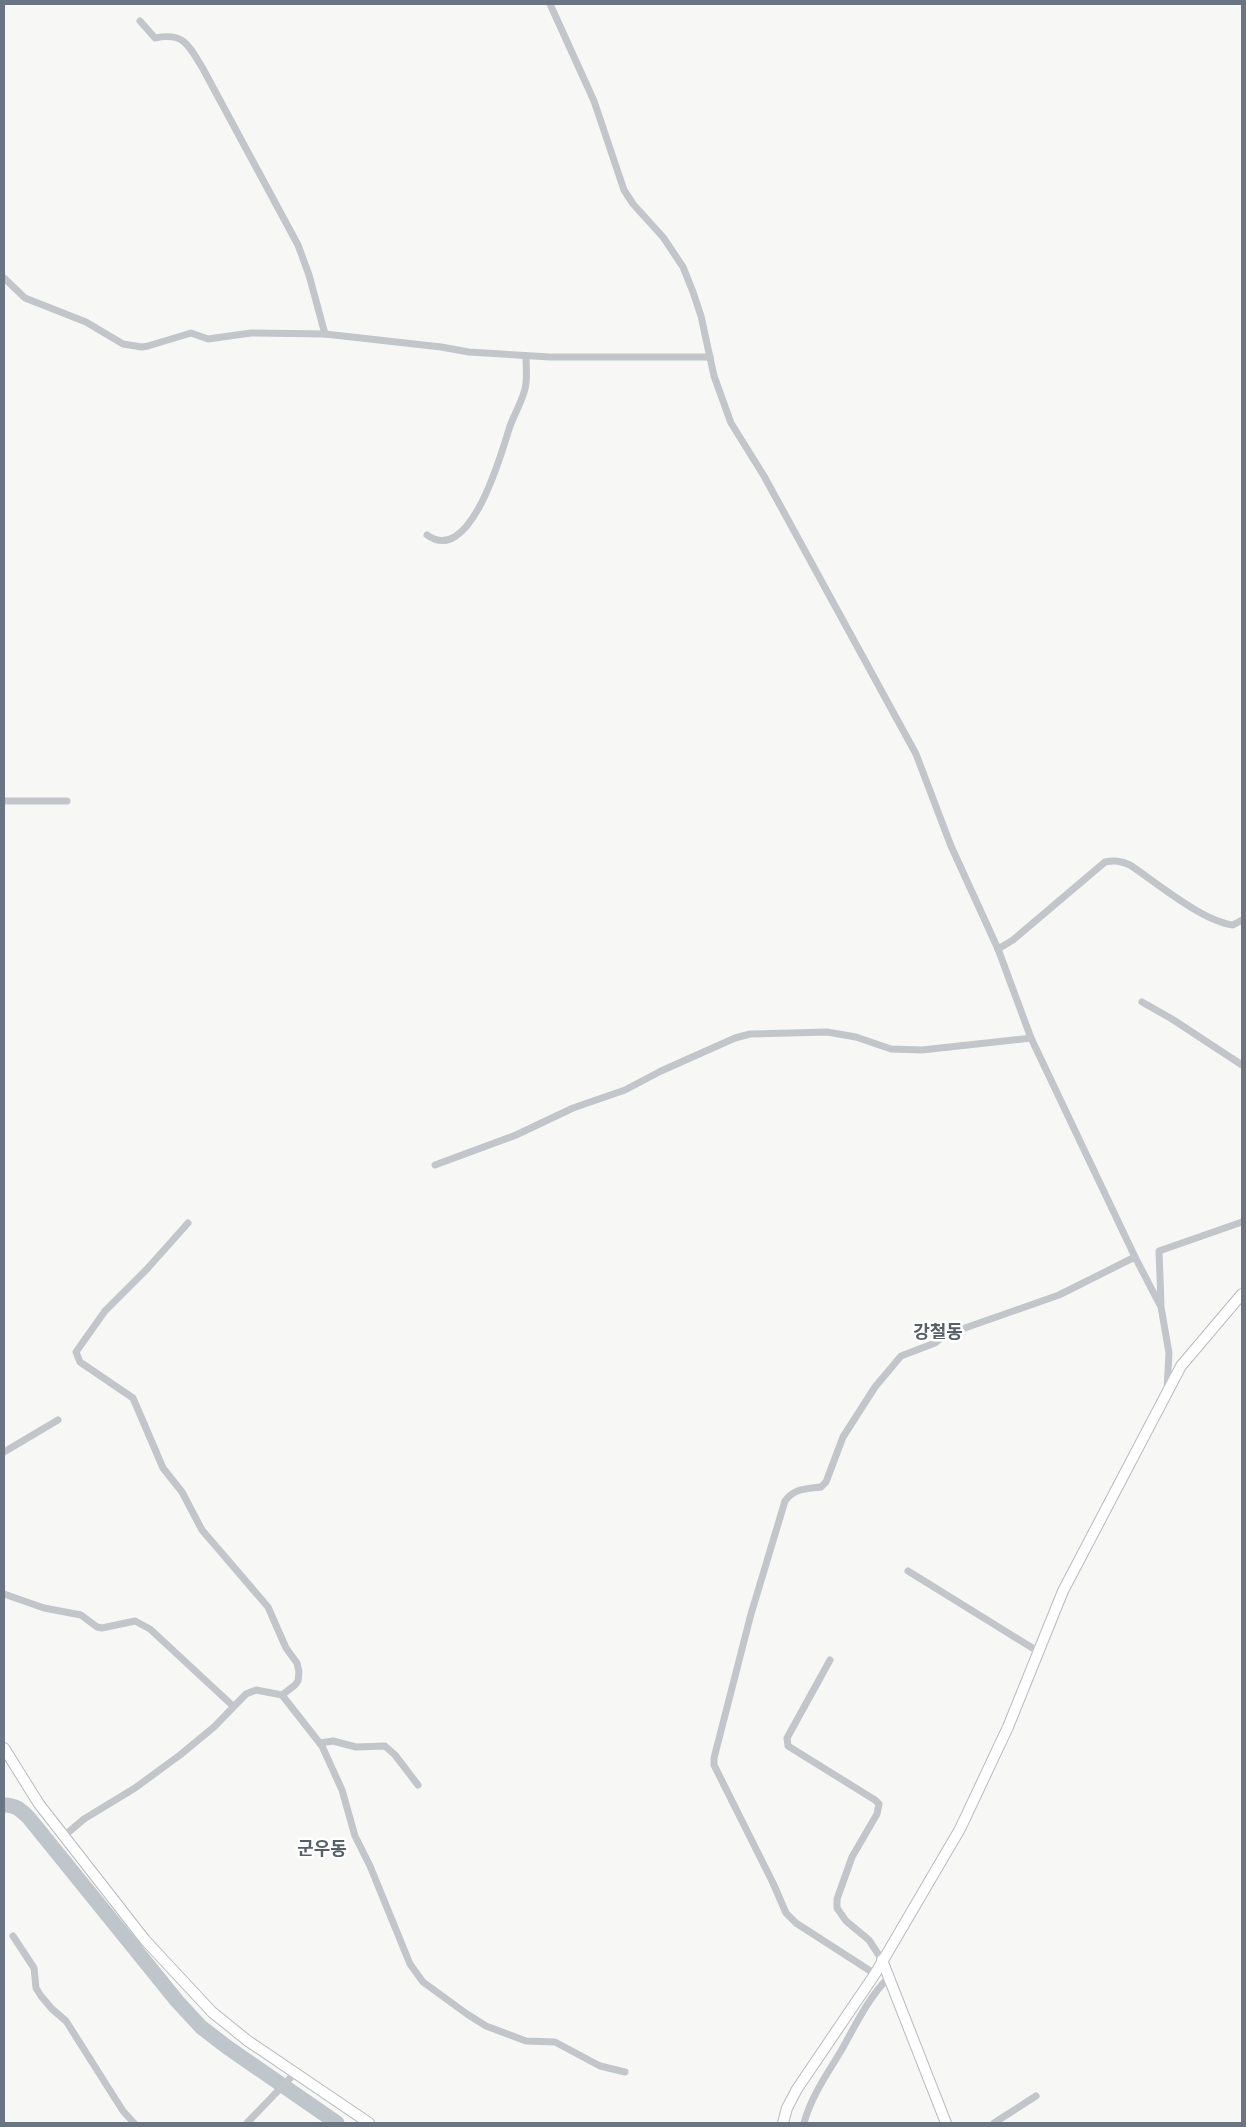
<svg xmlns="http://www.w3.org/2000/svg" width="1246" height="2127" viewBox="0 0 1246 2127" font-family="Manrope,'Noto Sans KR',sans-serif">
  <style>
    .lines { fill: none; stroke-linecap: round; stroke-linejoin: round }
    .river { stroke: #bec5cb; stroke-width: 15 }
    .secondary-casing { stroke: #b7babf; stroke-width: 12 }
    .street { stroke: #c2c5c9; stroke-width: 7 }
    .secondary { stroke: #fff; stroke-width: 10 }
    .labels { text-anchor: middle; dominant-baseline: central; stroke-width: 5; stroke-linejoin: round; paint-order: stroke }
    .quarter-label { font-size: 18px; font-weight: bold; fill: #575f69; stroke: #fff }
  </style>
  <rect width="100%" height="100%" fill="#f7f8f6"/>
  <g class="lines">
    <path class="river" d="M4,1805C16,1805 21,1810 29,1818L177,2001L201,2027L227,2047L337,2123"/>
    <defs>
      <g id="secondary">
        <polyline points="4,1748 39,1804 145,1940 212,2012 248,2041 369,2123"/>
        <polyline points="882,1960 946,2123"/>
        <polyline points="783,2123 787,2108 797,2089 875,1974 960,1829 1008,1727 1063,1591 1181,1366 1242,1294"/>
      </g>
    </defs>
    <use href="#secondary" class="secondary-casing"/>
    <g class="street">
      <polyline points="550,4 594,101 624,190 633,204 663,237 683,267 693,292 701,316 714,376 731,423 764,476 916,754 951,846 998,949 1031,1038 1135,1257 1161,1307 1169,1353 1167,1390"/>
      <path d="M140,21L155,38C184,32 188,45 202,67L298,245L309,275L325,334"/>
      <polyline points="4,278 25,298 86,322 123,344 142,347 148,346 191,333 208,339 251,333 325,334 441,347 469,352 550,357 710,357"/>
      <path d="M427,535C471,567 502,451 510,426C515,412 525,397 526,383C527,374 526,365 526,356"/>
      <polyline points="4,801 67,801"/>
      <path d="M998,949L1013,940L1105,862C1115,860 1121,861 1130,865C1157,883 1202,921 1233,925L1242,920"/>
      <polyline points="1142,1002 1172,1019 1242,1065"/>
      <polyline points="435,1165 516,1135 573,1108 625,1090 661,1071 735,1038 750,1034 827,1032 856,1037 891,1049 922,1050 1031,1038"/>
      <polyline points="1161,1304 1159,1251 1242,1222"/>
      <polyline points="4,1452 58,1420"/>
      <polyline points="908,1571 1039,1652"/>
      <polyline points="4,1594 44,1608 81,1615 97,1627 102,1628 135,1621 150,1629 233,1706"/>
      <polyline points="830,1660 787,1738 788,1746 875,1800 879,1804 877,1814 852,1857 837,1899 837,1908 846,1921 869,1940 882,1960"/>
      <polyline points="282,1695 322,1746 342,1790 355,1836 370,1866 410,1964 423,1982 467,2014 486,2026 526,2041 555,2042 600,2066 625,2072"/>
      <polyline points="320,1743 333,1741 356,1747 385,1746 395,1755 418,1785"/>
      <polyline points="64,1836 84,1819 135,1788 180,1755 214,1727 246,1694 256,1690 282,1695 295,1685 298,1681 299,1672 297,1663 286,1648 268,1607 202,1530 182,1492 163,1468 133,1398 80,1362 76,1352 105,1311 147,1269 188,1223"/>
      <polyline points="13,1936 34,1968 36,1988 41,1996 52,2009 66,2021 123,2111 134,2123"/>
      <path d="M875,1974L796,1923L786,1913L773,1883L714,1765V1758L751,1614L785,1501C794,1488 807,1489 821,1487L826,1482L843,1437L875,1387L901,1356L935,1343L945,1335L1059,1295L1135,1257"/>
      <polyline points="247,2123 295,2073"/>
      <path d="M804,2123C811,2097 827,2074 841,2051C855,2026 868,1998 889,1977"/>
      <polyline points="994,2123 1036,2096"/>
    </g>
    <use href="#secondary" class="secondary"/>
  </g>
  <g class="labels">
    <g class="quarter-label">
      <text x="938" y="1331">강철동</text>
      <text x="322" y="1848">군우동</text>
    </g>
  </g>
  <rect width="1246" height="2127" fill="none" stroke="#6a7583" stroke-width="10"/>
</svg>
